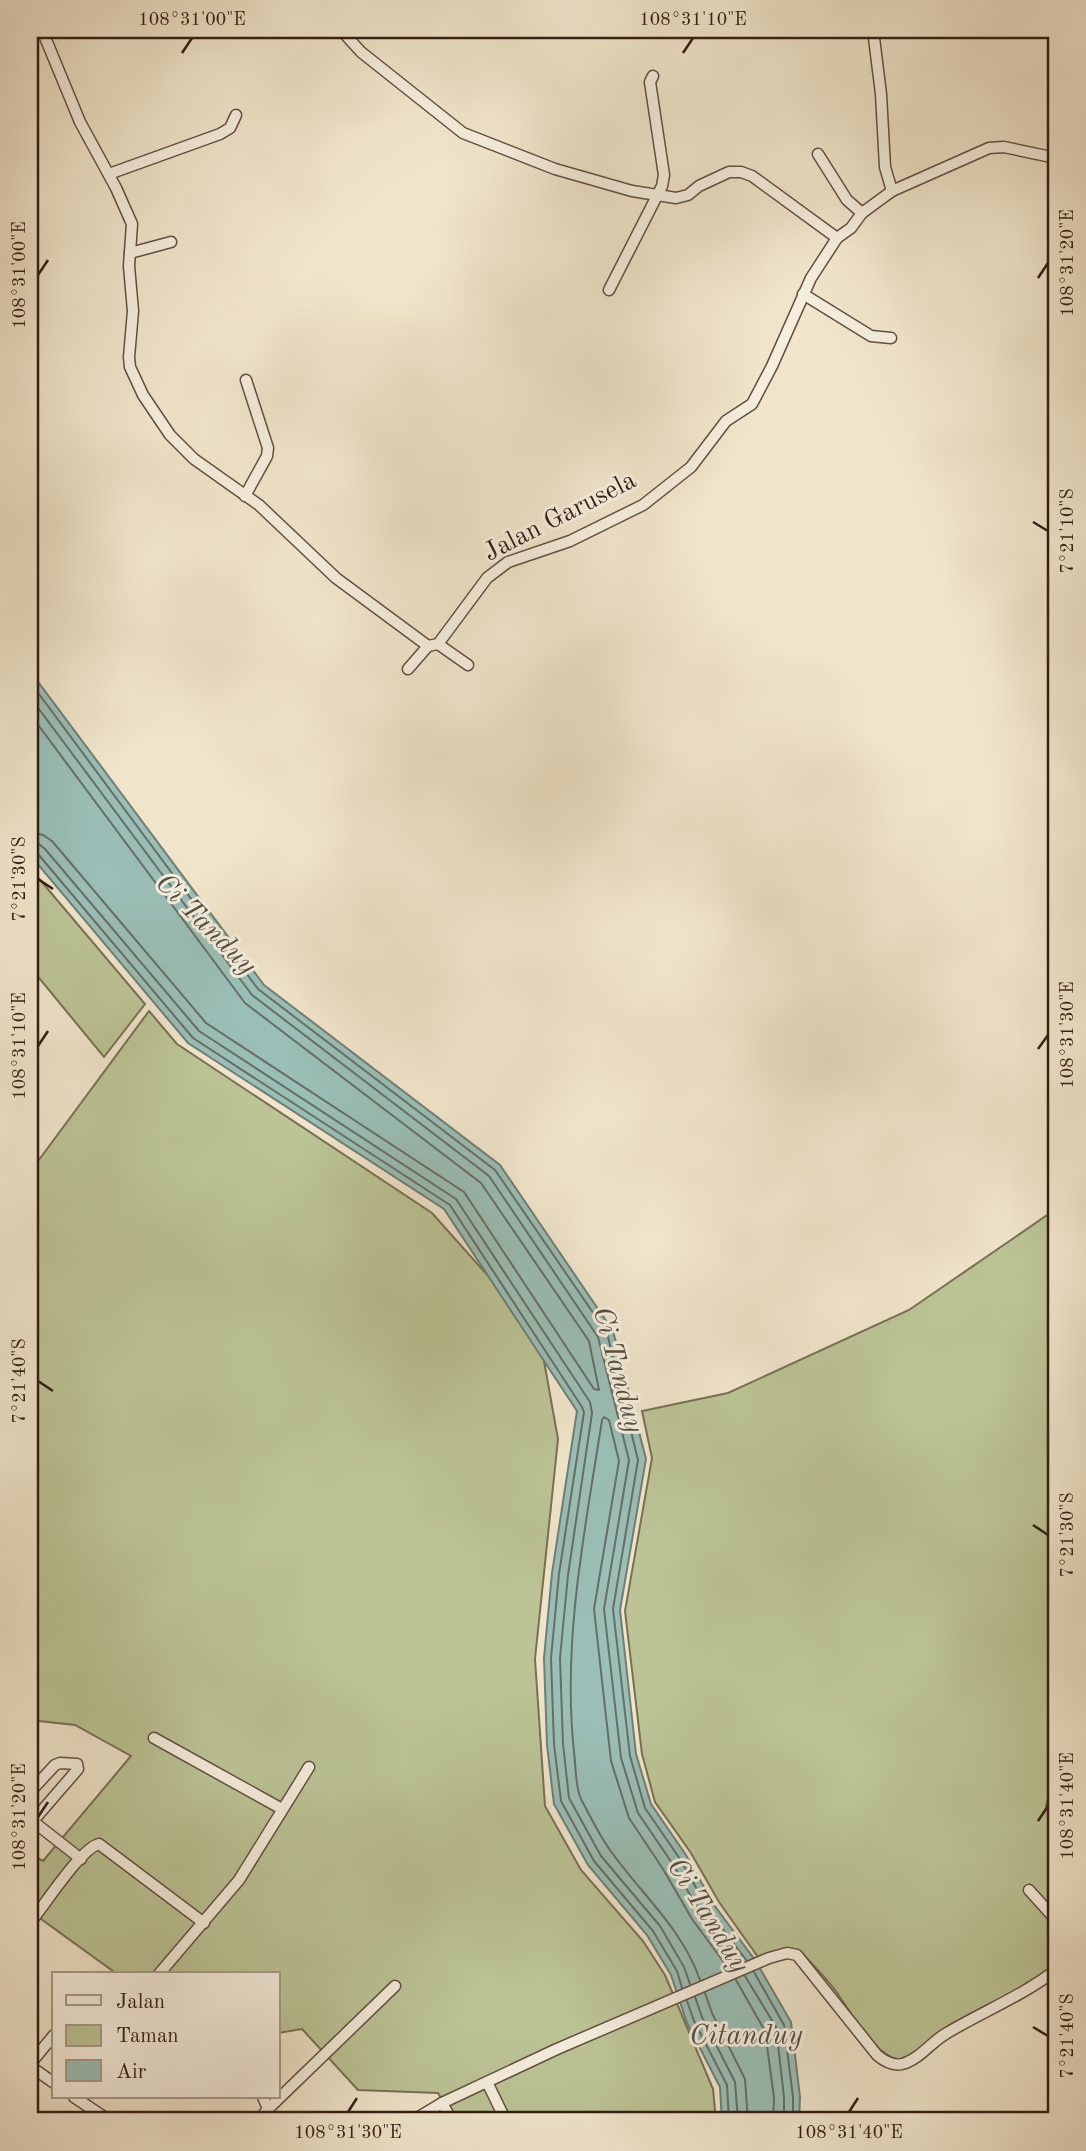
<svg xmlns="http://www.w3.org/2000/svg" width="1086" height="2151" viewBox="0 0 1086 2151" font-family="'Old Standard TT',serif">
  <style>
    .green { fill: #bcc496; stroke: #787055; stroke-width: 2 }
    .water { fill: #9abfb7; stroke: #717e76; stroke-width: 2 }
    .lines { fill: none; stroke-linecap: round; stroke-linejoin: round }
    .shore { stroke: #676e66; stroke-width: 2 }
    .minor-casing { stroke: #634f42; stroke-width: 13 }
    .minor { stroke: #f5eedd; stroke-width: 10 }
    .ticks { fill: none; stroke: #341d14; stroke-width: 2.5 }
    .labels { text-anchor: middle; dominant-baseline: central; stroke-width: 6; stroke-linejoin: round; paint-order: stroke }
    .street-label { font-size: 26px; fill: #341d14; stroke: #f5eedd }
    .water-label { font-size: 28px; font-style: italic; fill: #534e45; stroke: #f5eedd }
    .neatline { fill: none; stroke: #341d14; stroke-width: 2.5 }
    .ticks-label { font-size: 18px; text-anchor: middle; fill: #341d14 }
  </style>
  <rect width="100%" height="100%" fill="#f0e5cb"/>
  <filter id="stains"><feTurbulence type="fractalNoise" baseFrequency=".00286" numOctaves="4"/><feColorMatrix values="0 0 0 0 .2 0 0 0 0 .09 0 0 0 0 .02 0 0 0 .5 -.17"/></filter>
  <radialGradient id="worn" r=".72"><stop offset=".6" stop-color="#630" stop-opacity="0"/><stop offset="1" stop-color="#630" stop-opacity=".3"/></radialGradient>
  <g class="green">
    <polygon points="30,868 145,1004 104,1057 30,967"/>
    <polygon points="149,1011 177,1044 432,1213 539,1333 558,1439 535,1659 545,1806 581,1870 643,1941 665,1975 713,2089 716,2121 454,2121 438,2093 358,2090 302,2029 278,2033 278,1974 117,1974 30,1911 30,1854 43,1861 131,1756 75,1725 30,1720 30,1172"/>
    <path d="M1056,1209V1504L1048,1514L1056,1525V1775L1046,1806L1056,1817V1967L901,2061C870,2053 853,2014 835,1990C825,1977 813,1965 802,1953H768L758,1957L719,1902L691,1853L655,1802L642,1754L625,1611L652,1458L642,1411L728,1393L909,1310Z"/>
  </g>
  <polygon class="water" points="30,671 264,985 500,1165 613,1331 646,1459 620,1610 636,1754 651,1804 686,1855 714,1905 755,1960 791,2022 800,2097 799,2121 722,2121 720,2087 687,2023 671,1975 647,1935 588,1865 554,1804 547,1745 544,1658 552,1573 577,1411 444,1209 188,1043 30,855"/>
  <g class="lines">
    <g class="shore">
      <polyline points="30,682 258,989 495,1170 607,1333 638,1460 613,1609 630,1756 645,1808 680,1859 708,1909 746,1960"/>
      <polyline points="30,697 252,995 489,1176 598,1337 629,1460 604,1609 621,1758 638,1813 672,1863 701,1914 738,1964"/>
      <polyline points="30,714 245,1003 481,1183 589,1341 599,1390 594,1389 464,1192 206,1023 52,841 43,835 30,832"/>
      <polyline points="30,843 39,844 45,849 199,1031 456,1199 590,1402 592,1413 568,1575 560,1658 563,1744 569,1798 601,1856 660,1926 684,1967 690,1984"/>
      <polyline points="30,852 38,854 193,1038 450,1205 582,1407 584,1412 559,1574 551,1658 554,1744 561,1801 594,1861 653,1931 677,1971 682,1988"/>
      <polyline points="754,1972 784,2025 793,2097 793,2121"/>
      <polyline points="745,1976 776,2027 784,2097 784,2121"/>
      <path d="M700,1980C682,1928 641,1894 610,1850C599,1835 590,1816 581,1799C575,1786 576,1767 574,1752C562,1641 585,1530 602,1420L604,1417L609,1420L619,1461L594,1609L611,1761L629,1818L663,1869L692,1919L728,1968"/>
      <polyline points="736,1980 765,2031 774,2098 773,2121"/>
      <polyline points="705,1993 712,2013 745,2079 748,2121"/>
      <polyline points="695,1997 702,2017 735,2082 738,2121"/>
      <polyline points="687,2001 694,2021 727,2085 729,2121"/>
    </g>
    <defs>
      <g id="minor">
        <polyline points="42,30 80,122 116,188 132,224 129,266 133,311 129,357 130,367 143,395 170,435 194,459 259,505 336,578 428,646 438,644 487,578 508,562 570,541 643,505 691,467 726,421 752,404 772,366 811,278 837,238 851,228 862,213 892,191 989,148 1004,147 1056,158"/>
        <polyline points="341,30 361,52 463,133 555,169 632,191 676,198 688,195 699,186 729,172 741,172 752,176 837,238"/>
        <polyline points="873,30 881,94 885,167 892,191"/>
        <polyline points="818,154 847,200 862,213"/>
        <polyline points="109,174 220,134 230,128 236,115"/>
        <polyline points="130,253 171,242"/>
        <polyline points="609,290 662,186 664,175 650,82 653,76"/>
        <polyline points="803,294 871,336 891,338"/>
        <polyline points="245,496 267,456 268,448 246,380"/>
        <polyline points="438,644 468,665"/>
        <polyline points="408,669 428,646"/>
        <polyline points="30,1085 30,1095"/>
        <polyline points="154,1738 282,1809"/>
        <polyline points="30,1792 55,1765 60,1763 77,1764 78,1769 33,1821"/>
        <polyline points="30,1819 81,1859"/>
        <polyline points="1029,1890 1056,1920"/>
        <path d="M30,1923C44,1906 81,1848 99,1844L204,1923"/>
        <polyline points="159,1974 239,1880 309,1767"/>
        <polyline points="30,2064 54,2035"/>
        <polyline points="30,2066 54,2083"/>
        <polyline points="487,2082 506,2121"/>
        <polyline points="74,2097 110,2121"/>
        <polyline points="442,2103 452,2121"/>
        <polyline points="268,2109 395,1986"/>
        <polyline points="258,2121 268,2109 263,2097"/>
        <path d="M412,2121L442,2103L557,2049L769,1958L787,1953L797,1955L877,2055C884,2061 892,2066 902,2064C919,2060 932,2041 947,2033C984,2011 1022,1996 1056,1970"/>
      </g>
    </defs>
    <use href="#minor" class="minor-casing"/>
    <use href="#minor" class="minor"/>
  </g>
  <path class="ticks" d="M182,53L192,38M683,53L693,38M38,275L48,260M1038,278L1048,263M1033,522L1048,531M38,879L53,889M38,1046L48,1031M1038,1049L1048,1035M38,1381L53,1391M1033,1525L1048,1535M38,1817L48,1802M1038,1821L1048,1806M1033,2027L1048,2036M348,2112L357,2098M849,2112L858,2098"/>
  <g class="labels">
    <g class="street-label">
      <text transform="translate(560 517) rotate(-27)">Jalan Garusela</text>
    </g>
    <g class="water-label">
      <text transform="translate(205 925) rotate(45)">Ci Tanduy</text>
      <text transform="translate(617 1370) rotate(75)">Ci Tanduy</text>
      <text transform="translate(707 1916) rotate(58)">Ci Tanduy</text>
      <text x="746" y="2037">Citanduy</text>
    </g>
  </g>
  <rect width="1086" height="2151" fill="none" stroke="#f0e5cb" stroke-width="77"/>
  <rect x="52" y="1972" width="228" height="126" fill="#f5eedd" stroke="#a89a8d" stroke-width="2"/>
  <rect x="66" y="1995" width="35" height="10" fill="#f5eedd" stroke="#a89a8d" stroke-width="2"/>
  <text x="116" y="2008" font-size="21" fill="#341d14">Jalan</text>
  <rect x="66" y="2025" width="35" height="21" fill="#bcc496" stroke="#a89a8d" stroke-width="2"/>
  <text x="116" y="2042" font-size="21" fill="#341d14">Taman</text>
  <rect x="66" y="2060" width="35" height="21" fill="#9abfb7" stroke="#a89a8d" stroke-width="2"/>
  <text x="116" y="2078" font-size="21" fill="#341d14">Air</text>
  <rect x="38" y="38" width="1010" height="2074" class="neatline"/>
  <g class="ticks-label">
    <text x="192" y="25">108°31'00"E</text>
    <text x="693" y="25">108°31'10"E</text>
    <text transform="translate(1067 263) rotate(-90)" y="6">108°31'20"E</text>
    <text transform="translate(19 275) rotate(-90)" y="6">108°31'00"E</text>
    <text transform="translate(1067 531) rotate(-90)" y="6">7°21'10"S</text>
    <text transform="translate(19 879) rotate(-90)" y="6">7°21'30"S</text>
    <text transform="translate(1067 1035) rotate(-90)" y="6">108°31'30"E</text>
    <text transform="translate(19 1046) rotate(-90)" y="6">108°31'10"E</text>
    <text transform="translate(19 1381) rotate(-90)" y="6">7°21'40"S</text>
    <text transform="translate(1067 1535) rotate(-90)" y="6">7°21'30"S</text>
    <text transform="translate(1067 1806) rotate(-90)" y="6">108°31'40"E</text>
    <text transform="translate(19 1817) rotate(-90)" y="6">108°31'20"E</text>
    <text transform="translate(1067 2036) rotate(-90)" y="6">7°21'40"S</text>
    <text x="348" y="2138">108°31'30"E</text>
    <text x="849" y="2138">108°31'40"E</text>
  </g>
  <rect width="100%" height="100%" filter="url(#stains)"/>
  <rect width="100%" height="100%" fill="url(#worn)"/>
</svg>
